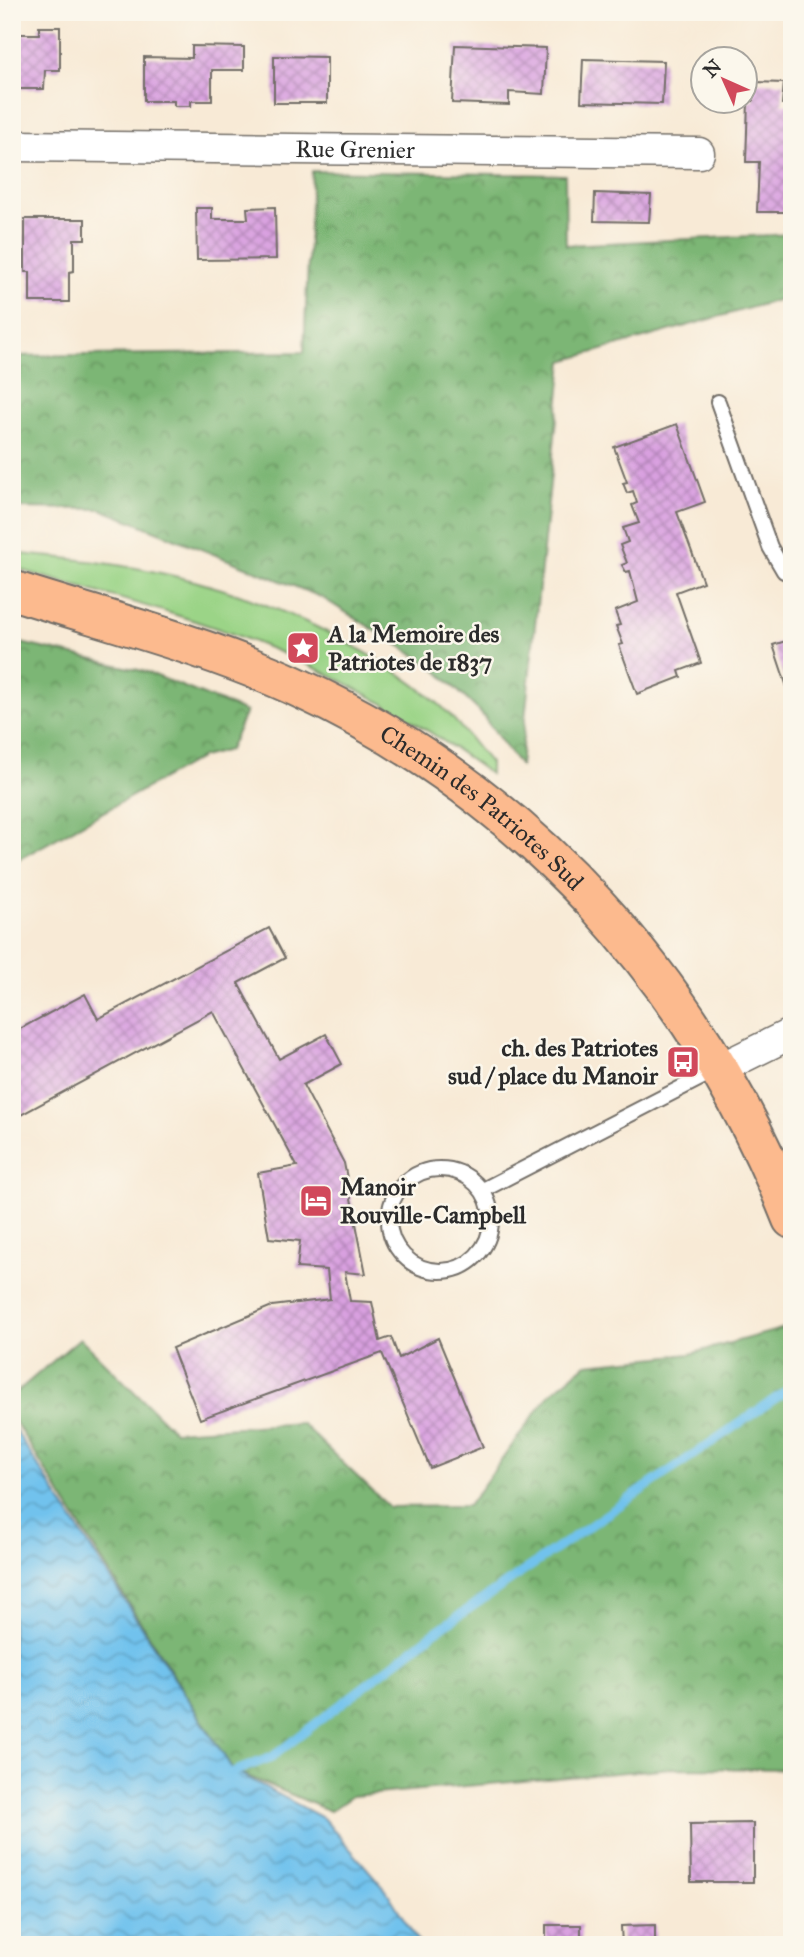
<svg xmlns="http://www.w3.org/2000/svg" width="804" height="1957" viewBox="0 0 804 1957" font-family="'IM FELL Great Primer',serif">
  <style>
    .grass { fill: #9bd487; stroke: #638059; stroke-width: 2 }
    .forest { fill: url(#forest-crowns); stroke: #547050; stroke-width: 2 }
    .water { fill: url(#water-waves); stroke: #4e768c; stroke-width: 2 }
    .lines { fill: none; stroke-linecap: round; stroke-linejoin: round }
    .stream { stroke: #71c2ed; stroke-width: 9 }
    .building { fill: url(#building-cross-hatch) }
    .lane-casing { stroke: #736e67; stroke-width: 18 }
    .street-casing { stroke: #736e67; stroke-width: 33 }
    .primary-casing { stroke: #736e67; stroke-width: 42 }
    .lane { stroke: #fff; stroke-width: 14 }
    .street { stroke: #fff; stroke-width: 30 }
    .primary { stroke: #fcba8e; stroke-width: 38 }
    .labels { text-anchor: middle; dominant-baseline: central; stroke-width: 5; stroke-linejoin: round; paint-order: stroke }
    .street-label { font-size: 24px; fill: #2b2b2b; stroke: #fbf7ec }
    .poi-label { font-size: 24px; font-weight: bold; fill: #2b2b2b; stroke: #fbf7ec; text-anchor: start }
  </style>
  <defs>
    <pattern id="forest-crowns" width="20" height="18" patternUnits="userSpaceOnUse" patternTransform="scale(1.75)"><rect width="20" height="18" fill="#7cb674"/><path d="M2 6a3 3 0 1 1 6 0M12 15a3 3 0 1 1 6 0" fill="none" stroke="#66945f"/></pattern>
    <pattern id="water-waves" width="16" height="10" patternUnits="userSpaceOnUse" patternTransform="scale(1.75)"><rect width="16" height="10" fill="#71c2ed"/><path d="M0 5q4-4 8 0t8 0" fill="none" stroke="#5d9ec0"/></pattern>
    <pattern id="building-cross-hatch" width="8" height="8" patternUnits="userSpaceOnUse" patternTransform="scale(1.75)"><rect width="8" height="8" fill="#d9a0e0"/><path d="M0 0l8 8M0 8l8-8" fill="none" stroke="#b083b6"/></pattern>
  </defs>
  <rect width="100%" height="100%" fill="#fbf7ec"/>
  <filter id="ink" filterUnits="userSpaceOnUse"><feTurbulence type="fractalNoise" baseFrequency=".0143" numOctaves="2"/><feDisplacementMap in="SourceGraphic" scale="14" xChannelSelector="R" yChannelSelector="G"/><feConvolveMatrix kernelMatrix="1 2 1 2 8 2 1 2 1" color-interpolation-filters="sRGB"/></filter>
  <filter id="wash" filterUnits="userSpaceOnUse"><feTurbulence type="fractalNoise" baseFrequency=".00686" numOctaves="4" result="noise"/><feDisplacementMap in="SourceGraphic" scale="28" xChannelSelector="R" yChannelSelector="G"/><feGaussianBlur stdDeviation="1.57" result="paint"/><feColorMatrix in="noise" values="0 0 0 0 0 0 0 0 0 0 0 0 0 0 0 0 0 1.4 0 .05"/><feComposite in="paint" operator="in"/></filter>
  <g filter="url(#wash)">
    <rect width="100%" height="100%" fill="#f8ead6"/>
    <path class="grass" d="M12,553C65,558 119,563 170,575C257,594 375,647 441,706C459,723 474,744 490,763V774C418,720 337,674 252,641C174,611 92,592 12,567Z"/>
    <g class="forest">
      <polygon points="312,171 565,175 566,245 792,234 792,296 563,361 520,766 479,711 432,666 321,597 101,509 12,508 12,356 304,352"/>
      <polygon points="12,641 147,672 246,712 229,750 202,757 12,863"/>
      <polygon points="792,1326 792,1769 672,1768 352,1796 330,1811 233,1770 12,1417 12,1396 80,1338 174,1431 301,1423 389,1507 468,1506 548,1396 586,1364 690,1354"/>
    </g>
    <polygon class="water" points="12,1425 233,1770 323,1818 386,1890 420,1945 12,1945"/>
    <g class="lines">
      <polyline class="stream" points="223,1776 272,1757 435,1632 792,1387"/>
    </g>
    <g id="blocks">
      <g class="building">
        <polygon points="39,27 60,27 60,70 45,70 44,89 12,89 12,34 39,34"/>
        <polygon points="455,45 546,48 544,94 509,92 509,105 452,103"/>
        <polygon points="192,46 244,47 244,70 212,70 212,101 191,101 191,106 174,106 174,101 144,101 144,57 192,58"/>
        <polygon points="274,56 327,57 327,103 274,103"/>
        <polygon points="583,59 664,61 662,104 581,102"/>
        <polygon points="753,82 784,83 782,104 790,104 786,212 757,212 759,162 746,162 748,101 753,101"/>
        <polygon points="595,193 651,195 649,222 594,221"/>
        <polygon points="275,207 276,259 197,260 196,208 212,208 212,219 248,219 247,208"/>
        <polygon points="25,219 85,219 85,239 74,239 74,271 69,272 69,302 30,302 30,272 25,272"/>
        <polygon points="677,424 705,502 677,512 703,582 676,592 701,663 679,671 681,677 637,694 619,645 623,644 616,626 620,625 615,611 638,602 630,571 626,572 622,565 627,563 620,545 628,542 623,528 639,523 632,505 637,503 633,491 627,493 623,483 627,482 614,447"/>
        <polygon points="792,639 792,699 791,699 773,645"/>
        <polygon points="269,928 285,958 238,983 279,1059 326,1034 342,1064 303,1085 344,1163 366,1274 345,1272 350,1301 372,1302 380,1341 391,1337 399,1358 438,1338 483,1447 430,1468 382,1353 200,1419 172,1348 272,1306 330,1299 327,1270 297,1268 300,1241 269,1238 258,1173 297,1166 213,1011 19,1116 12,1103 12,1033 85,994 98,1019"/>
        <polygon points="753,1823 753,1882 691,1882 690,1824"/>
        <rect x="546" y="1925" width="35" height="19"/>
        <polygon points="655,1925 655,1945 622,1945 621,1926"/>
      </g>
    </g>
  </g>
  <g filter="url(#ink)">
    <use href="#blocks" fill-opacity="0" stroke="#736e67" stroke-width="2"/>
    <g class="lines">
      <defs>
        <g id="lane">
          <polyline points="718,402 770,547 784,571 792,574"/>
          <circle cx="440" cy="1220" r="51"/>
          <polyline points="483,1190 718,1069"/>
        </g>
        <g id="street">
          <path id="s1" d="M12,146L699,153"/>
          <polyline points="719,1069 792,1033"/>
        </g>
        <g id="primary">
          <path id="s2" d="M12,590C108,621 206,645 297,687C529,793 699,984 792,1219"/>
        </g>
      </defs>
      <use href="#lane" class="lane-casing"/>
      <use href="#street" class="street-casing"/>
      <use href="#primary" class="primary-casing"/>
      <use href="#lane" class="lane"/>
      <use href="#street" class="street"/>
      <use href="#primary" class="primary"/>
    </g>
  </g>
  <defs>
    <symbol id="sight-square" viewBox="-11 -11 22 22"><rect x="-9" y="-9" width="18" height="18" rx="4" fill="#d1495b" stroke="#fbf7ec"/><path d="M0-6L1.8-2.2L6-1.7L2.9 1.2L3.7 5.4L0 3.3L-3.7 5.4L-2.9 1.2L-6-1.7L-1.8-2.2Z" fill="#fff"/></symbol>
    <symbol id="bus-square" viewBox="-11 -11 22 22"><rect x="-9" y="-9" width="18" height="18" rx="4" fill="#d1495b" stroke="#fbf7ec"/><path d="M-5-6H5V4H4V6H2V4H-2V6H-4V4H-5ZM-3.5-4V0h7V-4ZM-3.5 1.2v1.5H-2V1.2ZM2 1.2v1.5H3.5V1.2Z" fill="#fff"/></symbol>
    <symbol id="hotel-square" viewBox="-11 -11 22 22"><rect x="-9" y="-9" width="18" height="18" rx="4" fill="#d1495b" stroke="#fbf7ec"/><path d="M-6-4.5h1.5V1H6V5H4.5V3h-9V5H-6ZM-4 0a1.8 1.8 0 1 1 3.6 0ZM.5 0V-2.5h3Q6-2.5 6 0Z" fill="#fff"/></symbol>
  </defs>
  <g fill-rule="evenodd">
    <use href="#sight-square" x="284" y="629" width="38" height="38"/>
    <use href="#bus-square" x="664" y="1043" width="38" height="38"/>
    <use href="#hotel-square" x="297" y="1182" width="38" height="38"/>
  </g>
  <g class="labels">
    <g class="street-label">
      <text stroke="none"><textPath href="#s1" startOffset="343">Rue Grenier</textPath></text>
      <text stroke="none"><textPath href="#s2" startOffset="523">Chemin des Patriotes Sud</textPath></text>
    </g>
    <g class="poi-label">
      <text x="328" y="634">A la Memoire des<tspan x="328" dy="28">Patriotes de 1837</tspan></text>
      <text x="658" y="1048" text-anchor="end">ch. des Patriotes<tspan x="658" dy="28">sud / place du Manoir</tspan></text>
      <text x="340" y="1187">Manoir<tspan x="340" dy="28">Rouville-Campbell</tspan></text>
    </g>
  </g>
  <rect width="804" height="1957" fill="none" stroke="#fbf7ec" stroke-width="42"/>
  <g transform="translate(724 80) rotate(315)"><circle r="33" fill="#fbf7ec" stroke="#a8a59f" stroke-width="2"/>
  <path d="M0-5L12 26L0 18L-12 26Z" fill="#d1495b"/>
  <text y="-10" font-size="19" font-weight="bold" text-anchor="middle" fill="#2b2b2b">N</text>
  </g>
</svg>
